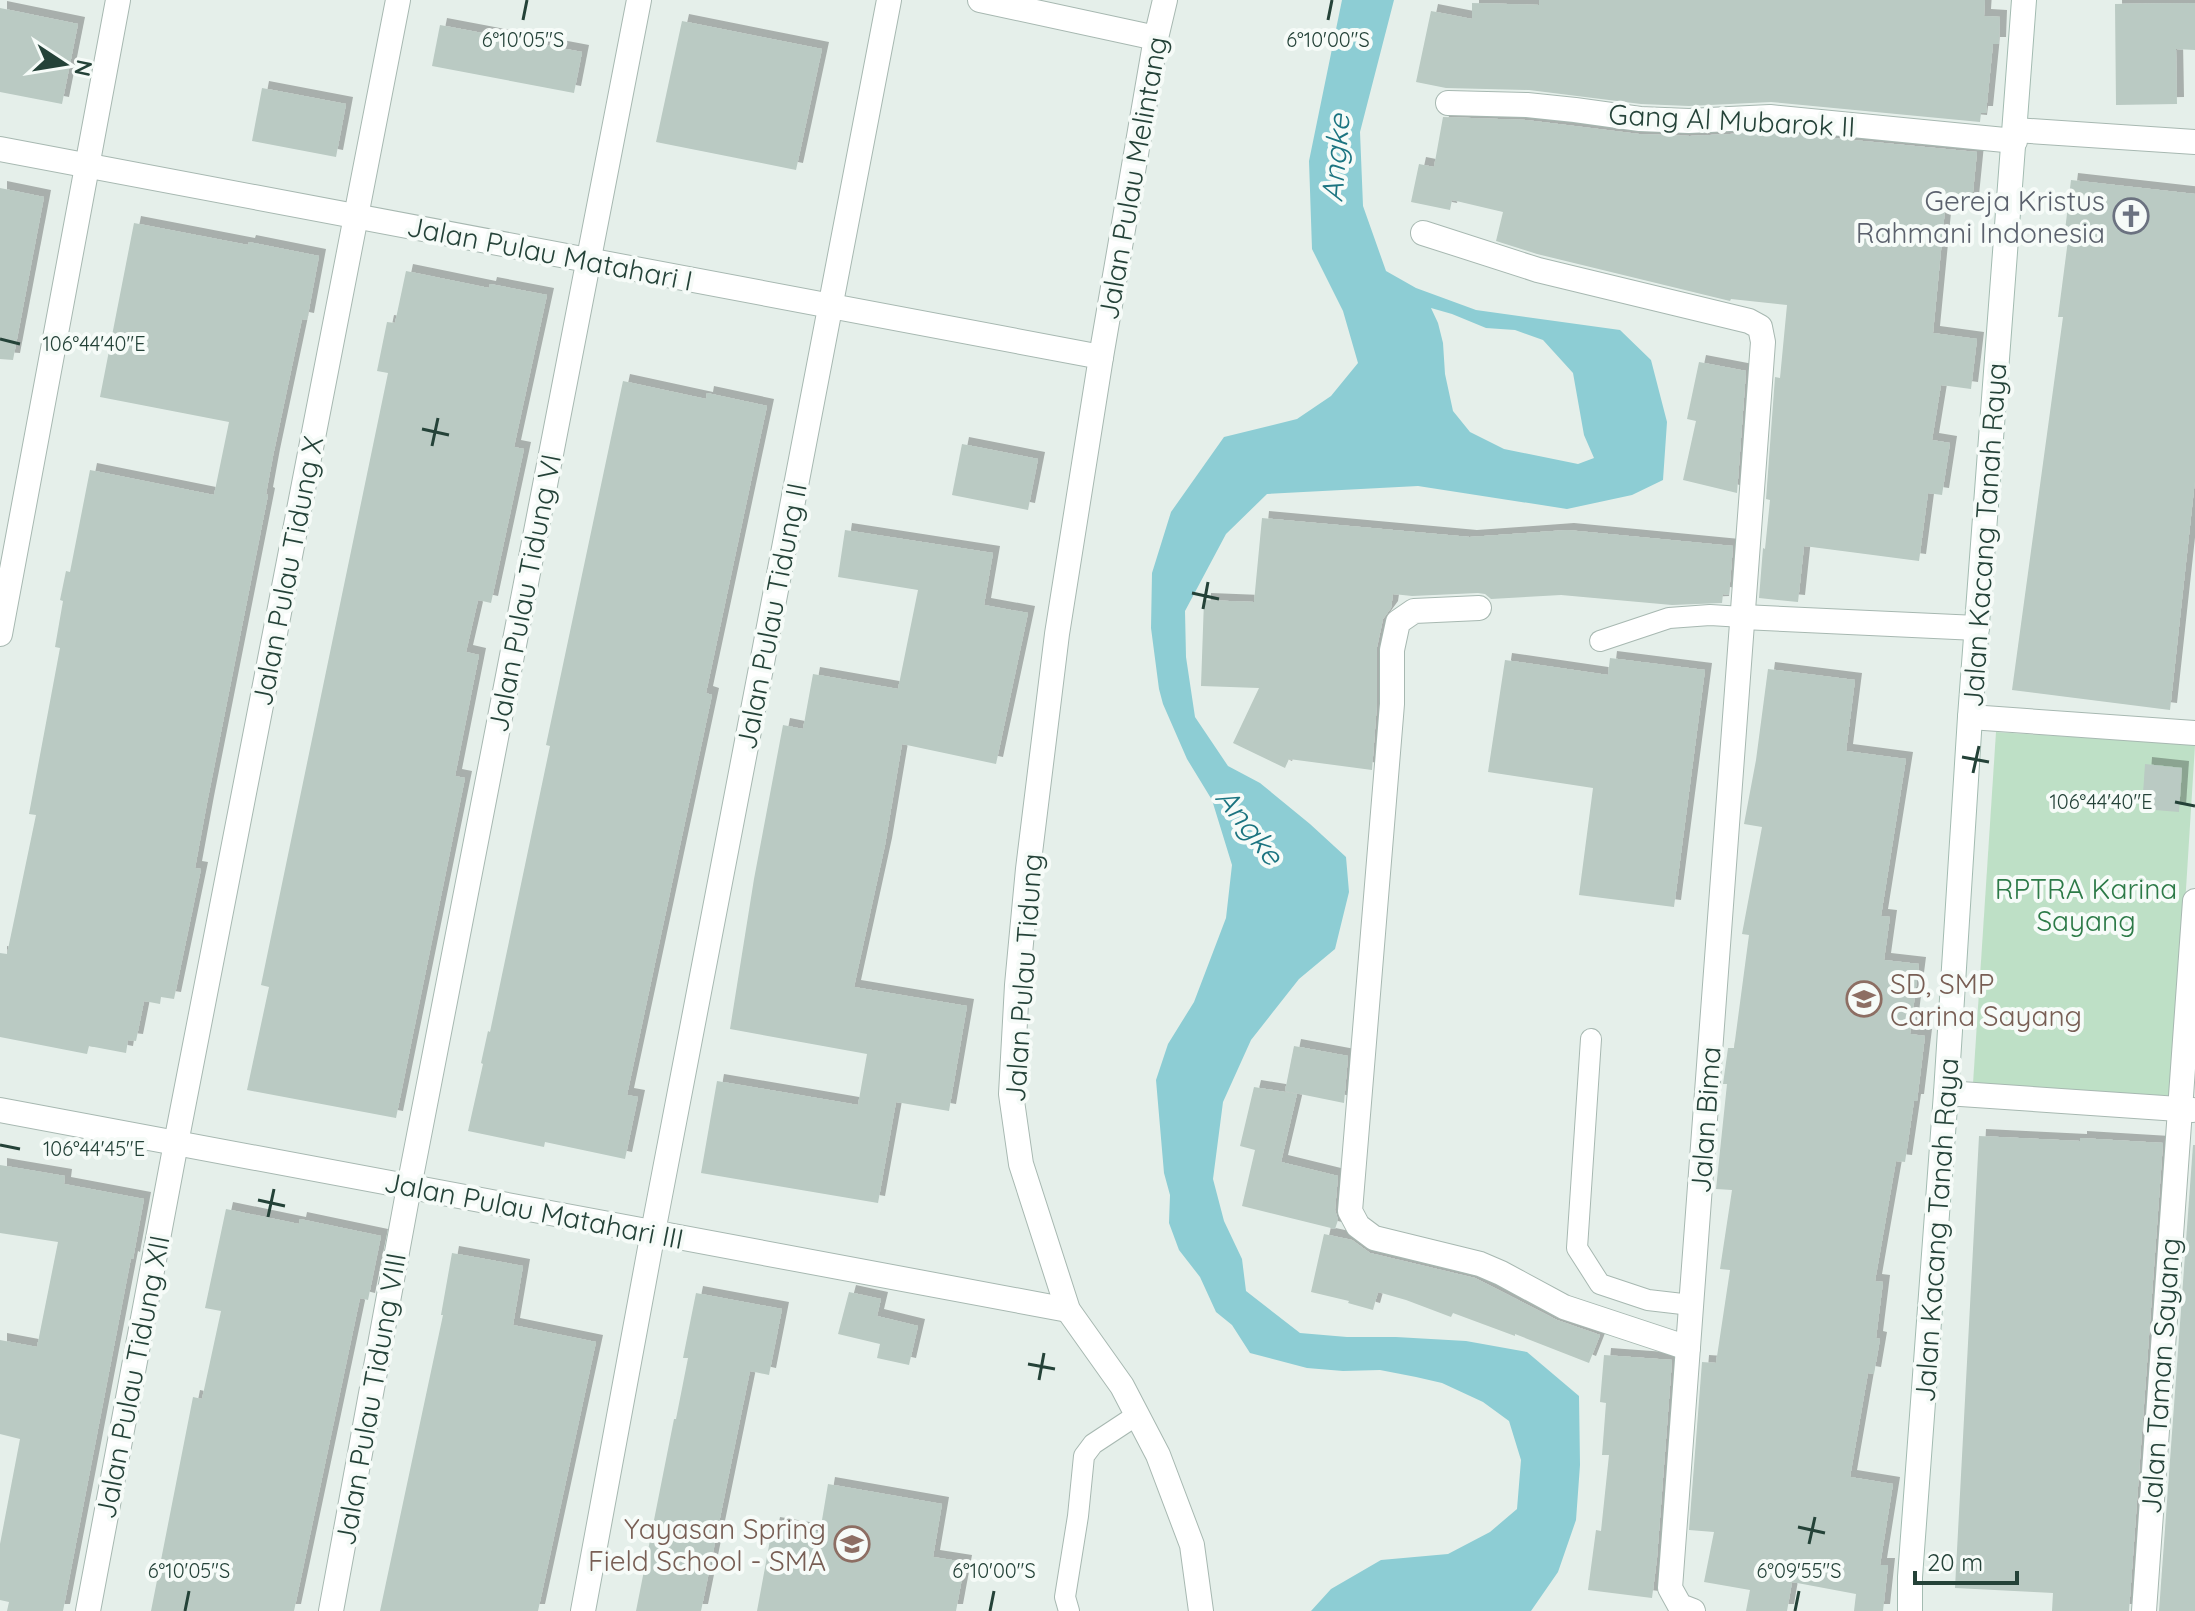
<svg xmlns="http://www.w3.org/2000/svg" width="2195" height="1611" viewBox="0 0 2195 1611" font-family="Quicksand,sans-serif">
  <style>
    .green { fill: #bee0c6 }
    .water { fill: #8dcdd4; fill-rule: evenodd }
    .building { fill: #bacac3; filter: url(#shadow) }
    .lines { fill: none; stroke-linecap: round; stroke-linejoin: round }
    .lane-casing { stroke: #a7b8b1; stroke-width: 22 }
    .street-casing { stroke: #a7b8b1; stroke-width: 26 }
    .secondary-casing { stroke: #a3bbb1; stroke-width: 26 }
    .lane { stroke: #fff; stroke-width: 20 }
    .street { stroke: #fff; stroke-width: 24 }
    .secondary { stroke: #fff; stroke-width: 24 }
    .ticks { fill: none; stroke: #244238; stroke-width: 3 }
    .labels { text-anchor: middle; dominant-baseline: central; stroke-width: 8; stroke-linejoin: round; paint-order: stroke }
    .street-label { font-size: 28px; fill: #244238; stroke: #f6fbf8 }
    .worship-label { font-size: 28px; fill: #5b616d; stroke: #f6fbf8; text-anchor: end }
    .park-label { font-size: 28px; fill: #2c7a47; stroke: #f6fbf8 }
    .education-label { font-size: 28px; fill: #785e54; stroke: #f6fbf8; text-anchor: start }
    .water-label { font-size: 30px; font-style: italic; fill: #1b7480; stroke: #f6fbf8 }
    .ticks-label { font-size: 20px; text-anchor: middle; fill: #244238; stroke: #f6fbf8; stroke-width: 8; stroke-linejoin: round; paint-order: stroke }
  </style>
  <defs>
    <filter id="shadow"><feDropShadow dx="7" dy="-7" stdDeviation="0" flood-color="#0004"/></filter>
  </defs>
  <rect width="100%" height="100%" fill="#e5efea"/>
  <polygon class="green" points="1996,732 2195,745 2173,1096 1973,1084"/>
  <path class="water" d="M1342,0H1394L1360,132L1363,206L1386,271L1416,288L1476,310L1620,330L1651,360L1667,422L1663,480L1632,495L1567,509L1418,486L1267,494L1226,534L1185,611L1186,657L1195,717L1228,766L1260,783L1310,824L1346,857L1349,892L1335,949L1299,979L1251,1040L1223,1102L1213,1179L1224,1221L1242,1259L1246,1291L1300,1333L1347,1337H1396L1466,1341L1527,1352L1579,1396L1580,1465L1576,1520L1558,1572L1531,1611H1311L1331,1589L1381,1560L1448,1554L1490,1532L1517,1509L1521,1460L1509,1421L1483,1402L1442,1383L1416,1377L1380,1370L1343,1371L1307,1368L1250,1353L1232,1325L1216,1312L1200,1277L1179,1250L1169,1223L1170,1195L1164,1173L1156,1080L1168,1044L1194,1002L1226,918L1232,865L1212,800L1187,759L1163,704L1159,689L1151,628L1152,573L1171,512L1224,437L1297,419L1331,396L1358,363L1343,311L1312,249L1309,161ZM1431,308L1452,314L1486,328L1515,330L1543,340L1573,373L1584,435L1594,458L1578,464L1504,449L1470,432L1453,411L1445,374L1443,343L1438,323Z"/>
  <g class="building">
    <polygon points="1539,0 1985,0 1984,16 2000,17 1999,44 1993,44 1986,113 1981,113 1980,122 1771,102 1689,106 1641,104 1529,90 1446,88 1416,82 1431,11 1472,19 1472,3 1539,5"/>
    <polygon points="2195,3 2195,50 2176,49 2177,104 2116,105 2115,4"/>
    <polygon points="0,8 78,24 62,104 0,92"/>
    <polygon points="682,21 822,49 796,170 656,142"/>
    <polygon points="440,25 582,52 574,93 432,66"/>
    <polygon points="262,88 346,104 336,157 252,141"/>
    <polygon points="1443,117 1526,120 1639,134 1690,136 1770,132 1977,152 1972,202 1946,199 1933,333 1977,339 1971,389 1941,385 1932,440 1950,443 1942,495 1928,493 1919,561 1804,546 1798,602 1759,598 1763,548 1765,549 1770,500 1766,499 1775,377 1780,378 1787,305 1731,299 1730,301 1537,254 1496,241 1503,212 1452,200 1450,210 1411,202 1419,164 1434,167"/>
    <polygon points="2071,180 2195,194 2195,480 2170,710 2012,690 2063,317 2058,317 2068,240 2064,239"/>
    <polygon points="0,188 44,197 13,360 0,359"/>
    <polygon points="134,223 248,245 249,242 319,256 307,320 302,319 273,456 266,494 268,495 207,803 195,868 201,869 174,999 161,997 160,1004 144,1001 136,1041 128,1040 126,1053 89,1046 87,1054 0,1037 0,953 7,954 36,815 29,814 60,648 55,647 63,601 60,600 66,571 70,572 90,470 214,495 229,422 100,397"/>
    <polygon points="406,271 489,288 490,284 547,295 514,447 524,449 491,603 478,600 466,652 479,655 455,776 465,778 396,1118 247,1090 269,987 261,985 388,373 377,371 387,322 395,323"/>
    <polygon points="1699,362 1746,371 1737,493 1683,480 1696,421 1687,419"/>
    <polygon points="623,381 706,399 707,393 767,406 706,693 712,695 627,1095 638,1097 625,1159 545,1142 544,1147 468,1131 483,1064 481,1063 488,1031 490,1032 550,746 546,745"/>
    <polygon points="962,444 1038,459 1028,510 952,495"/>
    <polygon points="1262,518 1470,537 1567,530 1733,546 1729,595 1723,594 1722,603 1672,605 1561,595 1491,599 1485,594 1478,593 1412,596 1393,594 1391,608 1383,619 1377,647 1377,703 1372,770 1289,759 1285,768 1233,743 1259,688 1201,686 1204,600 1254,602"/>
    <polygon points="845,530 993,553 984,605 1028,613 996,764 902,744 885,845 854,987 967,1006 949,1111 896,1102 878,1203 701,1173 717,1081 858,1105 867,1054 730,1029 754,879 783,725 803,729 813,674 898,689 918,590 838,577"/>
    <polygon points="1610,658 1705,670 1674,907 1579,895 1593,788 1488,772 1505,660 1608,675"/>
    <polygon points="1768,669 1855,680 1846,751 1906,759 1881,916 1890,917 1884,960 1919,964 1910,1034 1925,1036 1917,1101 1914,1101 1905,1162 1896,1161 1875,1281 1883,1282 1876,1338 1880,1339 1874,1374 1868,1373 1850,1477 1893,1484 1880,1565 1888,1565 1883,1611 1854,1611 1856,1594 1792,1582 1787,1611 1746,1611 1750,1590 1704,1582 1714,1532 1689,1530 1702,1362 1716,1363 1730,1270 1720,1269 1732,1190 1716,1189 1727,1084 1723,1084 1728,1048 1734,1048 1749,935 1742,934 1762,827 1744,824 1756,760"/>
    <polygon points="2145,764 2182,768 2179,812 2142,809"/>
    <polygon points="1294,1046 1348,1056 1344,1103 1285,1091"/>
    <polygon points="1254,1087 1297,1094 1281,1162 1338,1176 1335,1210 1338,1220 1335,1229 1242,1206 1255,1150 1240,1146"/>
    <polygon points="1979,1136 2080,1141 2080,1138 2163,1143 2129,1611 2052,1611 2053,1593 1955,1588"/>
    <polygon points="2193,1145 2195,1145 2195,1611 2159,1611"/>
    <polygon points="0,1165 65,1176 64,1184 144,1199 133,1259 131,1258 63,1611 7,1611 9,1602 0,1600 0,1544 20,1439 0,1434 0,1340 37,1347 58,1242 0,1233"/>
    <polygon points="226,1209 299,1224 300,1219 381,1236 368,1300 360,1298 294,1611 151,1611 193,1397 202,1399 221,1311 205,1308"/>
    <polygon points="1324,1234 1352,1240 1370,1253 1475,1278 1557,1320 1600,1335 1589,1363 1515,1334 1515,1336 1453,1313 1451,1317 1406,1300 1378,1292 1373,1310 1348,1303 1349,1301 1311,1292"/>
    <polygon points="452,1253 523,1266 513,1325 596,1342 538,1611 380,1611 443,1315 441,1315"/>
    <polygon points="849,1292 881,1299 877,1316 918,1326 909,1365 877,1358 880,1344 838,1334"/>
    <polygon points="696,1293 782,1309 769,1375 750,1371 701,1611 636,1611 674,1419 676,1419 688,1358 683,1358"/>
    <polygon points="1604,1355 1672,1360 1657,1558 1652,1598 1588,1590 1596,1530 1601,1531 1609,1455 1602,1455 1606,1403 1600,1402"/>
    <polygon points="828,1484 942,1504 933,1557 965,1562 956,1611 757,1611 773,1524 820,1532"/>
  </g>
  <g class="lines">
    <defs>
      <g id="lane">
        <polyline points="1600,641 1669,618 1710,615 1743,617"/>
        <polyline points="1591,1039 1577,1248 1600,1284 1648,1300 1691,1305"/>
        <polyline points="1069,1611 1065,1597 1078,1516 1084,1456 1093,1444 1137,1415"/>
      </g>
      <g id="street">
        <polyline points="980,0 1156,38"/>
        <polyline points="1165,0 1156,38 1101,357 1057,634 1028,869 1017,985 1011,1094 1021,1164 1068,1310 1122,1386 1158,1455 1192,1545 1201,1611"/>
        <polyline points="1448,103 1527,105 1575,110 1640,119 1689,121 1770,117 2015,141"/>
        <polyline points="2015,130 2195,142"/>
        <polyline points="0,149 1101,357"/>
        <polyline points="1423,233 1538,270 1749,321 1760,327 1763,342 1670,1588 1680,1606 1693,1611"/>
        <polyline points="1479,608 1414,611 1398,622 1392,650 1392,704 1350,1211 1358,1226 1374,1238 1480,1264 1501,1273 1564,1307 1688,1348"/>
        <polyline points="1743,617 1977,628"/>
        <polyline points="0,634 118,0"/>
        <polyline points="1970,717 2195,733"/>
        <polyline points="1946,1093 2193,1110"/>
        <polyline points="0,1110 1068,1310"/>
        <polyline points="88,1611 176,1143 398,0"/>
        <polyline points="331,1611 409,1187 639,0"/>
        <polyline points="583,1611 653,1232 889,0"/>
        <polyline points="2144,1611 2195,901"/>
      </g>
      <polyline id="secondary" points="1910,1611 1910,1577 1946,1093 1970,717 2024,0"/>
    </defs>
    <use href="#lane" class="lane-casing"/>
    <use href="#street" class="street-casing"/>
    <use href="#secondary" class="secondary-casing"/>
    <use href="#lane" class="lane"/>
    <use href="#street" class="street"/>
    <use href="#secondary" class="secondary"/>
  </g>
  <path class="ticks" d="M523,20L527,0M1328,20L1332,0M0,339L20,344M422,429L449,435M432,446L438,418M1192,593L1219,599M1203,609L1208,582M1962,757L1989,762M1973,773L1979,746M2175,802L2195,806M0,1145L20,1149M258,1200L285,1206M268,1217L274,1189M1028,1364L1055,1369M1039,1380L1044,1353M1798,1527L1825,1533M1809,1544L1815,1517M185,1611L189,1591M990,1611L994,1591M1795,1611L1799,1591"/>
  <defs>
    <symbol id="church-ring" viewBox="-11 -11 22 22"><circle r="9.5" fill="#f6fbf8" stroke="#6b7280" stroke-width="1.5"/><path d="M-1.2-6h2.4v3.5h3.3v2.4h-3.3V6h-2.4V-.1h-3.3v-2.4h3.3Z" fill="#6b7280"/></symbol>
    <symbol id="school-ring" viewBox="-11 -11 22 22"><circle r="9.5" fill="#f6fbf8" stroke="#8d6e63" stroke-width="1.5"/><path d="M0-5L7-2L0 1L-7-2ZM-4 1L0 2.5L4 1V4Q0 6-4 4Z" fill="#8d6e63"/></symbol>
  </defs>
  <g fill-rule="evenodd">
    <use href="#church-ring" x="2111" y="196" width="40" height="40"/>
    <use href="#school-ring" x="1844" y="979" width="40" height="40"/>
    <use href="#school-ring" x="832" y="1524" width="40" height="40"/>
  </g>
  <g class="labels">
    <g class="street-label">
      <text transform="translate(1732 120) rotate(3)">Gang Al Mubarok II</text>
      <text transform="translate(1132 178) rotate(-80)">Jalan Pulau Melintang</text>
      <text transform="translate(550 253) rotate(11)">Jalan Pulau Matahari I</text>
      <text transform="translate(1984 535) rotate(-86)">Jalan Kacang Tanah Raya</text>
      <text transform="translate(287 571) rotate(-79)">Jalan Pulau Tidung X</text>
      <text transform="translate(524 593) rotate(-79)">Jalan Pulau Tidung VI</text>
      <text transform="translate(771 616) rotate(-79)">Jalan Pulau Tidung II</text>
      <text transform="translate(1023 978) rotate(-86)">Jalan Pulau Tidung</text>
      <text transform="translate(1705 1120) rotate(-86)">Jalan Bima</text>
      <text transform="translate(534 1210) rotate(11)">Jalan Pulau Matahari III</text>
      <text transform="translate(1936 1230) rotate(-86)">Jalan Kacang Tanah Raya</text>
      <text transform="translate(2160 1376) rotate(-86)">Jalan Taman Sayang</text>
      <text transform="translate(132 1377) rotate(-79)">Jalan Pulau Tidung XII</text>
      <text transform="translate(370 1399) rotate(-80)">Jalan Pulau Tidung VIII</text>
    </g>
    <g class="worship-label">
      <text x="2105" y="200">Gereja Kristus<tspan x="2105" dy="32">Rahmani Indonesia</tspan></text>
    </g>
    <g class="park-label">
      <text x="2086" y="888">RPTRA Karina<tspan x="2086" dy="32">Sayang</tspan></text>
    </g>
    <g class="education-label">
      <text x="1890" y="983">SD, SMP<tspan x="1890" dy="32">Carina Sayang</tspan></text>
      <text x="826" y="1528" text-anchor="end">Yayasan Spring<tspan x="826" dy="32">Field School - SMA</tspan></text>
    </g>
    <g class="water-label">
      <text transform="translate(1335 158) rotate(-85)">Angke</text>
      <text transform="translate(1250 826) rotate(52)">Angke</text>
    </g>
  </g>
  <g class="ticks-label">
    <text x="523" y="47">6°10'05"S</text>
    <text x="1328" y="47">6°10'00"S</text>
    <text x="94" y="351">106°44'40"E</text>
    <text x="2101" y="809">106°44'40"E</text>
    <text x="94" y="1156">106°44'45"E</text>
    <text x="189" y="1578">6°10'05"S</text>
    <text x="994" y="1578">6°10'00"S</text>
    <text x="1799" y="1578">6°09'55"S</text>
  </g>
  <g transform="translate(64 64) rotate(102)" stroke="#f6fbf8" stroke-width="6" paint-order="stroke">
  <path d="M0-6L14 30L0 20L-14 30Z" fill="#244238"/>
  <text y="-12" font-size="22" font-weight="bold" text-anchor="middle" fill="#244238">N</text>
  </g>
  <path d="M1915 1571v12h102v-12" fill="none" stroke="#244238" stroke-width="4"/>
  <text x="1927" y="1571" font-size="24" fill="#244238" stroke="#f6fbf8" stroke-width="6" paint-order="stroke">20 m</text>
</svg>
